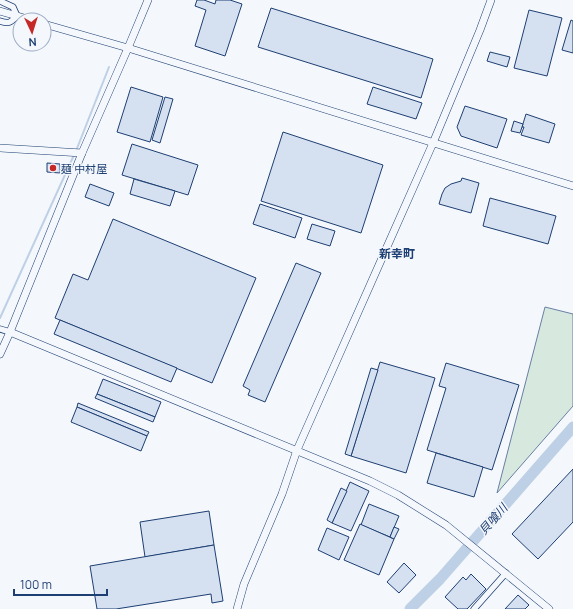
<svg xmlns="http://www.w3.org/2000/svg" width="573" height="609" viewBox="0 0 573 609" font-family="Manrope,'Noto Sans JP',sans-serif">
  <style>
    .green { fill: #d7e8df; stroke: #687fa3 }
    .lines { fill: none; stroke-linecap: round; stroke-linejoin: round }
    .stream { stroke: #bed0e5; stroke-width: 2 }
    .river { stroke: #bed0e5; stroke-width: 11 }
    .building { fill: #d5e0f0; stroke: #1d3f73 }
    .minor-casing { stroke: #1d3f73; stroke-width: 7 }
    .tertiary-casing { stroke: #1d3f73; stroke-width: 8 }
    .minor { stroke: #f4f7fb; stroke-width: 5.5 }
    .tertiary { stroke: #f4f7fb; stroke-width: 7 }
    .poi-dot { fill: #c62828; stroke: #f4f7fb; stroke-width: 1.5 }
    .labels { text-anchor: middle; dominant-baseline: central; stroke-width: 3; stroke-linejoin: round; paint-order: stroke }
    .poi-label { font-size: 11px; fill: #1d3f73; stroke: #f4f7fb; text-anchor: start }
    .neighbourhood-label { font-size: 12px; font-weight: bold; fill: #1d3f73; stroke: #f4f7fb }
    .water-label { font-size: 12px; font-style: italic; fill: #1d3f73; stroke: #f4f7fb }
  </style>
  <rect width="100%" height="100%" fill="#f4f7fb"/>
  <polygon class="green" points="545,307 573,314 573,406 497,493"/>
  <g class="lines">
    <g class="stream">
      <polyline points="76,151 109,67"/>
      <polyline points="0,318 74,155"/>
    </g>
    <polyline class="river" points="410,609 440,579 573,427"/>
  </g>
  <g class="building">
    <polygon points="197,0 204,0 215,4 216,0 230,0 242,4 225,56 195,46 206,10 195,6"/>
    <polygon points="271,8 433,59 421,98 258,47"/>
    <polygon points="529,10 562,18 547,76 514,68"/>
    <polygon points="571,20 573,21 573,53 562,50"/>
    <polygon points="490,52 510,57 507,67 487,61"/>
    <polygon points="131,87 163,97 150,142 117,132"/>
    <polygon points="373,87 422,103 416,119 367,104"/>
    <polygon points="165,97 173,99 160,143 152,140"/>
    <polygon points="465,106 507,119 497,148 461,136 457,127"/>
    <polygon points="526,114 555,124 549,143 521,135 524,127 522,127"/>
    <polygon points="514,121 523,124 520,133 511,131"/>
    <polygon points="283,132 383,165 361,233 261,201"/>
    <polygon points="132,144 198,165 188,195 122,175"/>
    <polygon points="47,163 60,164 60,173 47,172"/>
    <polygon points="462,178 479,183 471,213 439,204 442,194 445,188 451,184 461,181"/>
    <polygon points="134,179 175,191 170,206 130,194"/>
    <polygon points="90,184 114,193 109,206 85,197"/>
    <polygon points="490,198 556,216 548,244 483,226"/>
    <polygon points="260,204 302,218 295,238 253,224"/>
    <polygon points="113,219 256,278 212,383 55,318 73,274 88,280"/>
    <polygon points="312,224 335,231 330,246 307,239"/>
    <polygon points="296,263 321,273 265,402 248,395 250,390 243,386"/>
    <polygon points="60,320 177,368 171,382 54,334"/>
    <polygon points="380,362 435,378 406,473 351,456"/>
    <polygon points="446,363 519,385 492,470 427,450 446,388 439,386"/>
    <polygon points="371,368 378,370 351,456 345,454"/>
    <polygon points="103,379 161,402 155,417 97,394"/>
    <polygon points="97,394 155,417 153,422 95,398"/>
    <polygon points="78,403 149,432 147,436 77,407"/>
    <polygon points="77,407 147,436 141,451 71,422"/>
    <polygon points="436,453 483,467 474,497 427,483"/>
    <polygon points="573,469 573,522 538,559 512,534"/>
    <polygon points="350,482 369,491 351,531 332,523"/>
    <polygon points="341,488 347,491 332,523 327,520"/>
    <polygon points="369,504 399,516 390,537 361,525"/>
    <polygon points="209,511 214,545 145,557 140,522"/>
    <polygon points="360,524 394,539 379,575 344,560"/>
    <polygon points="394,527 399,529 394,539 390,537"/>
    <polygon points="327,528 349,537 339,560 318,550"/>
    <polygon points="214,545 223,601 212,603 211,594 116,609 97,609 90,566"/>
    <polygon points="404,563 416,575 399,593 387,582"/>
    <polygon points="471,574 486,589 467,609 458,609 445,597 463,577 466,580"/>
    <polygon points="518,595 529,605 525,609 505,609"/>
  </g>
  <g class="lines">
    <defs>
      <g id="minor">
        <path d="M0,1L13,7L17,16C10,23 9,24 0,21"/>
        <polyline points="0,329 10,332"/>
        <polyline points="474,609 506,573"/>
      </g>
      <g id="tertiary">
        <polyline points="0,11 31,20"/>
        <polyline points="44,24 128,48 573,186"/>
        <polyline points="0,148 82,153"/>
        <polyline points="10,332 370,481 398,495 446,525 549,609"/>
        <polyline points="0,354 10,332 82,153 128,48 148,0"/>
        <polyline points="237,609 244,584 282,494 297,450 433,143 480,30 491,0"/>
      </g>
    </defs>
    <use href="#minor" class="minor-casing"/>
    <use href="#tertiary" class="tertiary-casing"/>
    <use href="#minor" class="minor"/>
    <use href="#tertiary" class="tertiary"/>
  </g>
  <circle class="poi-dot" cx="53" cy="168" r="4"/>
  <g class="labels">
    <g class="poi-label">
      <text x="61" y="168">麺 中村屋</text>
    </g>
    <g class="neighbourhood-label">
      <text x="397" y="253">新幸町</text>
    </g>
    <g class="water-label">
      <text transform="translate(493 519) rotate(-49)">貝喰川</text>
    </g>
  </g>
  <g transform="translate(32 32) rotate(176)"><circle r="19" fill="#f4f7fb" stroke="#9eadc5"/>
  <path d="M0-3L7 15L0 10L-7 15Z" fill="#c62828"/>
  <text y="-6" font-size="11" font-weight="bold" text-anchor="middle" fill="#1d3f73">N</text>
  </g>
  <path d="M14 589v6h93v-6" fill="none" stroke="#1d3f73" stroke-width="2"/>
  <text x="20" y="589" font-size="12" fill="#1d3f73" stroke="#f4f7fb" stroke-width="3" paint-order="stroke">100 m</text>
</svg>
